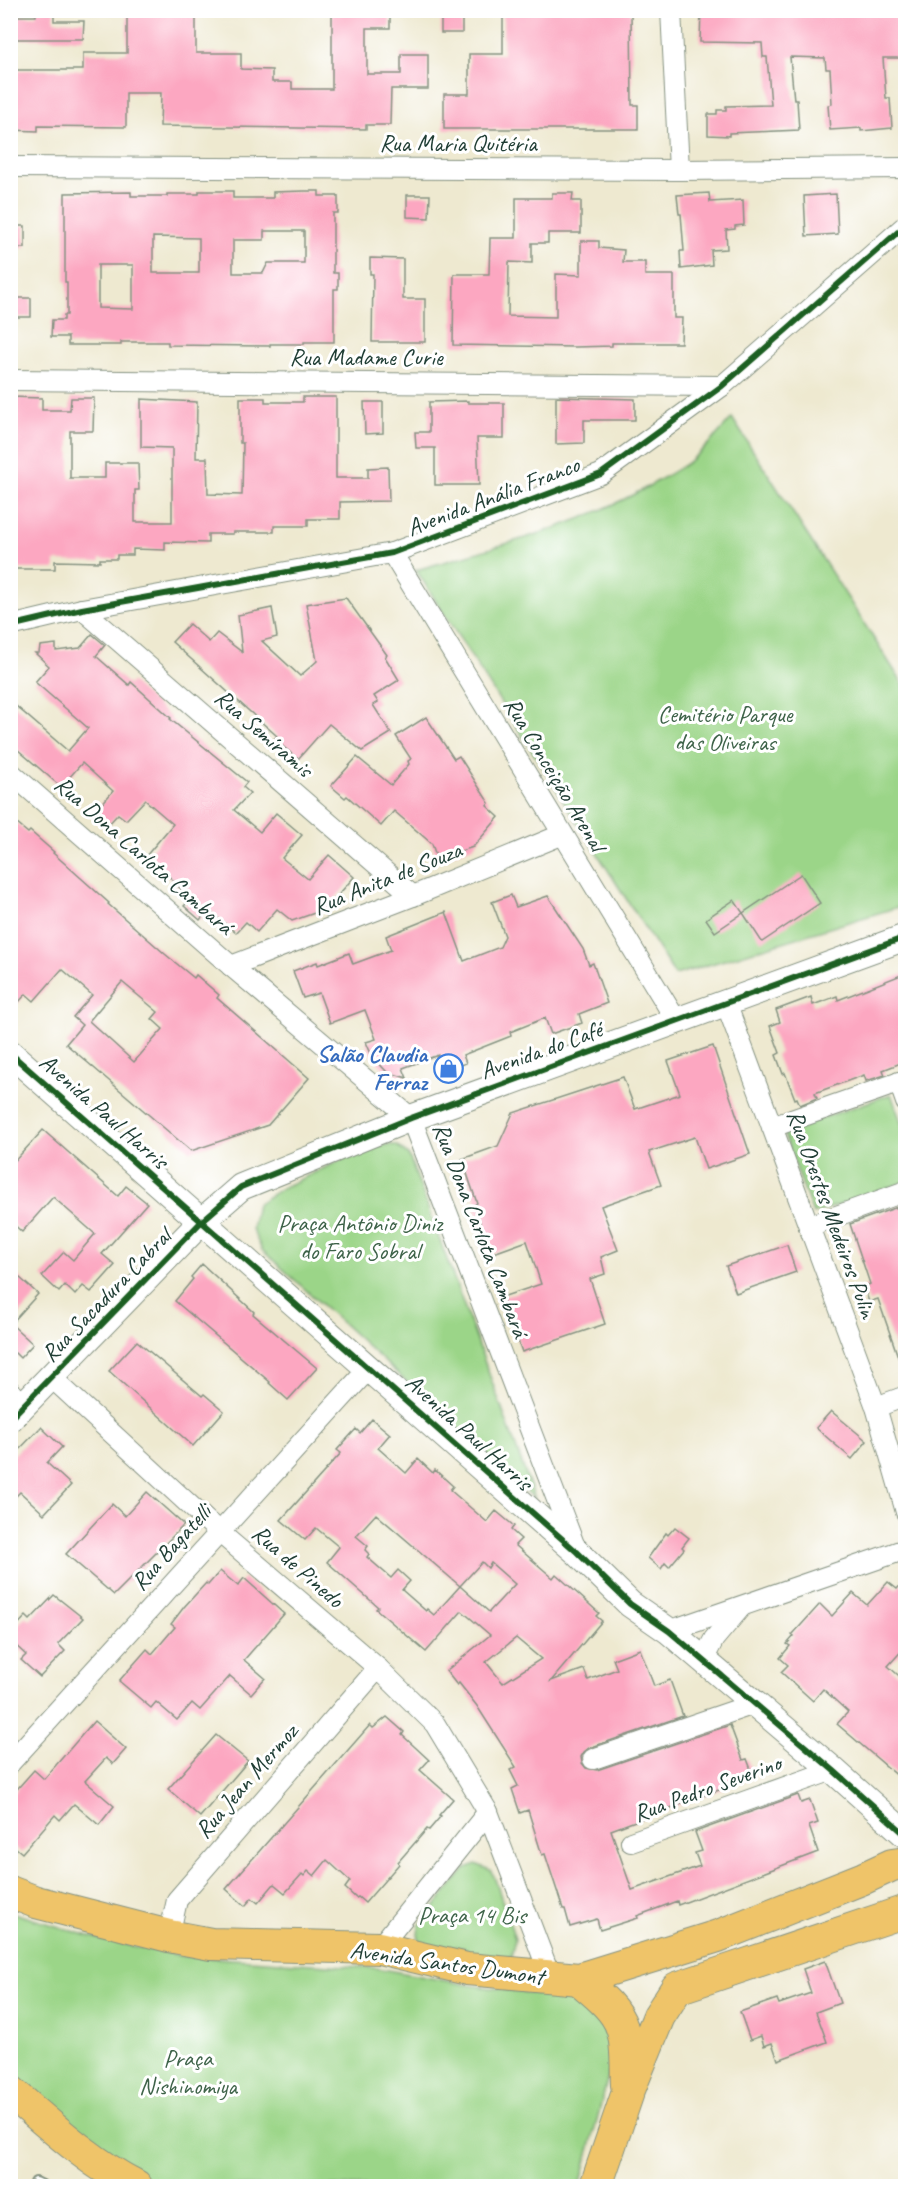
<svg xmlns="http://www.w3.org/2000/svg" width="916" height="2197" viewBox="0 0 916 2197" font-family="Caveat,sans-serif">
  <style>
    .green { fill: #9bd588; stroke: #5d895e; stroke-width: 1.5 }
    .building { fill: #fca7c1; fill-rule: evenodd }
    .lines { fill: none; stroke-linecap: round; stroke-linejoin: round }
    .service-casing { stroke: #869382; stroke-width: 14 }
    .minor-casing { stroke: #869382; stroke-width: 22 }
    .tertiary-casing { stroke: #869382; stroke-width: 28 }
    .primary-casing { stroke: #869382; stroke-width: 34 }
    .service { stroke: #fff; stroke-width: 10 }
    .minor { stroke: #fff; stroke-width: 20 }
    .tertiary { stroke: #fff; stroke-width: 26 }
    .primary { stroke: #efc469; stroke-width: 32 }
    .cycleway-casing { stroke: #fff; stroke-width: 10 }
    .cycleway { stroke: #1b5e20; stroke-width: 6 }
    .labels { text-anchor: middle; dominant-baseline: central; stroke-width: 6; stroke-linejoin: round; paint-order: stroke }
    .street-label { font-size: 24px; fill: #1f3d34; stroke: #fff }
    .park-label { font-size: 24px; fill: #3e6349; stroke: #fff }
    .shop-label { font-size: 24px; font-weight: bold; fill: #366cbe; stroke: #fff; text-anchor: end }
  </style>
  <rect width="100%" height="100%" fill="#fff"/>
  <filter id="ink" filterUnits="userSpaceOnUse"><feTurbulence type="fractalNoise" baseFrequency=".0167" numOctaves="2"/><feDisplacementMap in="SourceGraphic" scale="12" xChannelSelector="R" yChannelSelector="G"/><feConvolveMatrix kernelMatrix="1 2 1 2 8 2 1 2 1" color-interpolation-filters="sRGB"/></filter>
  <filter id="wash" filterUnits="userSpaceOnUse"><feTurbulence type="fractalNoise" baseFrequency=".008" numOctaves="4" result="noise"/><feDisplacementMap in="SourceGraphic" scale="24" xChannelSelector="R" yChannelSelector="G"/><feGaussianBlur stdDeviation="1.35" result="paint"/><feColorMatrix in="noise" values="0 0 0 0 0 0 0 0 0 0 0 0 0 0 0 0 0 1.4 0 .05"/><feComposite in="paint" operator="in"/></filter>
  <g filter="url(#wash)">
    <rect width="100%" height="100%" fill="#eee9d0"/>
    <g class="green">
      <path d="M732,418L905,687V905L675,975L416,570C498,546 582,526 656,482C666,476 677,470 687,463C704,450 718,434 732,418Z"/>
      <polygon points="891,1094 905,1133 905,1182 813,1214 783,1132"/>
      <polygon points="373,1145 396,1145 409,1156 535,1499 262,1250 252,1229 257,1204 284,1187"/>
      <polygon points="476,1864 490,1870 494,1876 515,1939 511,1957 483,1959 463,1948 425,1945 420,1941 418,1935 419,1926 466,1868"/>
      <polygon points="10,1912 102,1940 183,1956 376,1968 469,1985 570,1998 588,2009 608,2029 612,2061 580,2186 161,2186 121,2167 11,2076"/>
    </g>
    <g id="blocks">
      <g class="building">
        <polygon points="36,10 54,10 54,21 84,21 83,39 10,39 10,16 36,16"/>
        <polygon points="127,10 196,10 196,53 241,53 241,69 272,70 272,82 292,82 292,89 332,89 332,10 390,10 390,28 367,28 367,74 401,74 401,54 428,54 428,89 391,89 390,125 366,125 366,129 160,126 161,93 126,93 126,127 38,126 38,131 10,130 10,70 83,70 83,53 127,53"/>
        <rect x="441" y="10" width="21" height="23"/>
        <polygon points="503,10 631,10 632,105 638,105 638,129 444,129 444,94 469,94 469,54 503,54"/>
        <polygon points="701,10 715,10 715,15 748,14 748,10 906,10 906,58 883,58 886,98 890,98 892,128 861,131 861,128 830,130 828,105 832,104 830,69 826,69 825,58 790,57 794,100 797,100 799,130 729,133 729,136 708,135 708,114 717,114 717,110 726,110 726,106 771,105 767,57 763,57 762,43 700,42"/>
        <path d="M199,191H233V198H273V192L304,191H319V196H338V213H333V273H338V289H334V342H304V344H270V346L168,345V342H121V345H68V337H51L52,320H64V315H67V282H65V193L131,192V196H167V194H199ZM264,231H304V263H268L263,273H233V240H264ZM153,237L199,238V273H153ZM98,265H133V309L98,308Z"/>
        <polygon points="552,193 573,193 572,201 581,201 581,233 548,233 548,243 532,243 532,263 509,262 508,316 556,317 556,274 581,275 581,241 599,241 599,248 624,250 623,262 645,262 645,275 674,275 674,318 682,318 681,343 612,343 612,346 575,347 453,345 454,274 489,274 490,238 516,238 516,198 552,198"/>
        <polygon points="709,193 710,202 743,200 744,225 735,226 735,229 726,230 727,249 711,250 712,265 681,269 680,251 684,251 681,214 679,214 677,195"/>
        <polygon points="836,194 838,234 806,236 804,196"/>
        <polygon points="407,195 430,195 429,218 407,217"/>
        <rect x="10" y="226" width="15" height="22"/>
        <polygon points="370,258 403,259 403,299 425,299 425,342 372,342 373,274 370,274"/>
        <rect x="10" y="298" width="21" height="19"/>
        <polygon points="10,397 42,398 42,410 70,410 71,398 94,398 93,431 70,431 70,478 105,478 105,463 138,463 139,490 135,490 135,522 172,522 172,448 141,447 141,399 197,402 196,458 207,458 208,494 242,495 243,443 240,443 240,398 265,398 265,402 303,402 303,397 336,397 336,478 368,478 368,468 388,467 389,501 340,502 340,519 308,519 308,526 274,526 274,532 233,532 233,534 208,534 208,543 165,542 165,550 133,549 133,555 117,555 117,559 100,559 100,562 55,561 55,569 10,569"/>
        <polygon points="556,397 635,399 635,420 584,420 584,443 556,444"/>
        <polygon points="468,401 468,403 504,403 504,438 477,438 479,485 435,485 435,448 416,448 415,432 429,432 429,402"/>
        <polygon points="364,402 383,402 383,433 365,434"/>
        <polygon points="346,598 387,655 385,657 399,680 374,696 378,702 373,705 391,733 362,751 329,724 298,759 274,739 277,736 172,642 189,624 209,642 217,633 242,652 238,615 272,608 277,637 262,641 300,676 317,661 306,604"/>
        <polygon points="92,634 105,645 96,656 129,685 131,682 171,718 170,719 247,782 243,787 250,793 234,810 260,832 276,813 302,835 282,858 308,879 329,855 354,877 326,909 292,921 277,909 257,932 246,922 236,933 208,910 200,920 184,906 190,900 174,881 146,856 173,824 145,800 126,820 118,814 107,826 93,814 113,791 82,763 61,787 10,743 10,701 68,751 88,728 35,682 49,666 35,653 39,653 40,646 56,644 56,651 80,648"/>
        <polygon points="426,717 454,759 459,756 489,803 487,806 499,817 473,847 437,859 432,844 394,811 381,826 347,796 345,798 331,786 357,757 391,785 409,764 408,761 411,759 396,736"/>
        <path d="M10,818L28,833L30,831L54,852L53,853L109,903L108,904L165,954L194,978L196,975L219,995L217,998L309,1078L268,1125L191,1151L66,1044L82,1025L73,1017L92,995L62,969L34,1001L26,994L18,1003L10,996ZM122,982L158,1012L152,1019L163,1029L134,1062L89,1021Z"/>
        <polygon points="801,874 820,903 762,942 743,913"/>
        <polygon points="511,895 516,907 548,896 583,949 589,965 593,963 607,1003 579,1014 582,1023 551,1034 545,1018 510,1032 511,1036 463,1055 466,1063 444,1071 438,1055 403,1068 407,1078 387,1072 372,1056 366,1042 376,1039 365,1010 330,1023 319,993 303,998 293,971 317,962 318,965 349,953 353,964 391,950 386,936 446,912 464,961 500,947 505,936 492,902"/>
        <polygon points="734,900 743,913 715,932 706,919"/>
        <polygon points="906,973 906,1061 883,1070 885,1075 866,1081 864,1075 815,1093 817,1098 800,1105 797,1098 795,1099 785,1073 783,1074 776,1055 780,1053 770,1026 780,1022 776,1010 811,997 813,1005 837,996 838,1000"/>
        <polygon points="713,1046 750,1154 706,1169 695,1137 649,1152 661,1185 601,1206 618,1250 601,1257 605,1274 590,1279 605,1324 522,1352 502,1297 541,1284 527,1241 491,1254 474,1205 477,1203 462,1159 498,1146 513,1113 623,1077 635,1109 680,1094 668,1061"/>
        <polygon points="43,1130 118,1196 126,1186 147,1203 102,1254 115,1265 91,1292 83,1286 75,1295 65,1285 59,1292 42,1276 64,1252 73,1260 95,1234 53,1197 22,1232 10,1221 10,1166"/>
        <polygon points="906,1204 906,1371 903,1371 878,1299 869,1302 864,1287 870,1284 850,1224"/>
        <polygon points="787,1245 796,1272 736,1293 726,1266"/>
        <polygon points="202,1264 254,1312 253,1314 317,1368 288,1400 269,1383 270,1382 175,1301 193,1279 191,1277"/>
        <polygon points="10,1269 38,1294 11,1324 33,1344 20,1358 15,1353 10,1353"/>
        <polygon points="137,1341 202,1396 204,1394 224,1411 193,1446 109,1371"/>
        <polygon points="831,1411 867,1441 852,1459 816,1428"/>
        <path d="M372,1419L390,1434L378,1448L406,1473L418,1459L433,1473L435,1470L453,1486L450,1490L487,1522L496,1511L514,1526L511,1530L521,1539L515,1545L553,1578L556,1574L599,1613L596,1616L602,1621L551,1681L584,1669L588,1680L617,1669L613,1659L640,1649L654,1686L670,1680L683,1716L589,1748L584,1752L581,1757L582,1763L586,1768L597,1770L730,1725L743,1760L747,1759L754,1777L611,1830L632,1890L700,1866L695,1853L702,1851L695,1832L798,1795L801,1803L810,1800L818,1823L809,1826L818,1852L678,1905L677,1901L637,1916L638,1918L600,1930L597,1919L570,1927L565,1909H563L545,1854L542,1855L528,1810L520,1813L512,1789L518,1786L510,1770L516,1767L477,1706L459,1683L457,1685L446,1671L490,1635L462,1611L426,1652L376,1609L378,1607L327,1562L339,1547L316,1528L305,1540L281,1520L341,1453L337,1450L356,1429L360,1433ZM376,1514L460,1586L434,1615L427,1609L426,1611L402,1590L410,1581L398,1570L391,1578L367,1557L369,1554L365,1550L368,1546L356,1536ZM482,1562L488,1568L491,1563L515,1584L489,1612L460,1586ZM516,1638L541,1659L503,1683L486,1662Z"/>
        <polygon points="41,1427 62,1447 47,1463 71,1485 44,1514 20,1492 10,1502 10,1459"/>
        <polygon points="147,1492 184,1525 114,1595 66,1554 112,1504 125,1516"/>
        <polygon points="675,1527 689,1538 682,1547 684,1549 669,1567 665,1563 661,1569 648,1558 666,1533 668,1535"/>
        <polygon points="220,1571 238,1586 244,1578 284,1614 244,1660 265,1678 251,1694 230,1676 200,1710 192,1703 177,1720 156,1702 151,1708 119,1681 147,1649 152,1654 175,1627 171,1624 184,1607 206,1583 208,1585"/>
        <polygon points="906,1579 906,1646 888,1666 906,1682 906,1783 837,1724 848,1712 823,1689 813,1701 781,1672 788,1665 780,1658 790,1646 787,1644 794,1636 792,1635 820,1604 832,1616 853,1593 867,1605 888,1582 897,1589"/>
        <polygon points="54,1595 83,1618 58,1644 65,1651 40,1677 21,1660 26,1655 10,1640 10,1633 26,1616 30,1620"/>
        <polygon points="387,1717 404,1732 402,1735 429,1760 420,1770 453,1799 439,1815 441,1816 429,1830 427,1829 398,1862 399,1864 365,1903 358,1897 356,1898 345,1888 350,1881 327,1860 314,1876 308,1871 304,1876 302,1874 285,1893 274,1884 258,1903 252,1898 245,1906 226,1889 370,1725 373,1728"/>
        <polygon points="94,1721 126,1749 113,1764 106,1758 85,1781 114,1806 99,1825 74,1804 60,1820 55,1815 22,1853 10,1843 10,1797 34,1770 44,1779"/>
        <polygon points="216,1735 248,1761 200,1817 168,1789"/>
        <polygon points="825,1961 840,2003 816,2012 827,2042 778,2060 772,2043 764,2046 761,2036 750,2040 740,2012 777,1999 779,2004 811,1993 803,1969"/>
      </g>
    </g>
  </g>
  <g filter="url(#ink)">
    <use href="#blocks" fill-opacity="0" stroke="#869382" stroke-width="1.5"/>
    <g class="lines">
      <defs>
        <polyline id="service" points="36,2183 42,2186"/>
        <g id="minor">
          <polyline points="671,10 679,170"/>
          <polyline points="10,167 679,170 906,168"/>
          <polyline points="10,380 722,386"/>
          <polyline points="392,553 676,1020"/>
          <polyline points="82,609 413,896"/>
          <polyline points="10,626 82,609 392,553 601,474 722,386 906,225"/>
          <polyline points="10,772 231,966 411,1118 577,1552"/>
          <polyline points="231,966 413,896 561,835"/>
          <polyline points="726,1003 876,1407 906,1512"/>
          <polyline points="899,1082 906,1102"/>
          <polyline points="772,1127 906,1080"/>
          <polyline points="809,1226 906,1191"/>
          <polyline points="51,1377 219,1532 378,1668 435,1724 488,1812 551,1978"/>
          <polyline points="10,1391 25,1405"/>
          <polyline points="876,1407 906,1396"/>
          <polyline points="669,1631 906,1549"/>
          <polyline points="703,1660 714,1639 741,1607"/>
          <polyline points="593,1759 754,1704"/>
          <polyline points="10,1763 370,1367"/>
          <polyline points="631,1842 833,1770"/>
          <polyline points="169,1936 177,1900 378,1668"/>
          <polyline points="379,1948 488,1812"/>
        </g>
        <g id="tertiary">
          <polyline points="10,1053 577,1552 630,1604 669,1631 833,1770 906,1835"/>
          <polyline points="10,1419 202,1221 241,1187 411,1118 906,937"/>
        </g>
        <g id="primary">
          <polyline points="10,1892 36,1902 169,1936 211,1944 379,1948 467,1969 579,1979 718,1936 864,1878 892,1865 906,1863"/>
          <path d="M579,1979C594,1992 616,2008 622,2028C628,2045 626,2067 627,2085"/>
          <path d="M10,2091C50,2125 89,2162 136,2186"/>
          <polyline points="596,2186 628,2092 659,2016 677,1988 906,1911"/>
        </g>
      </defs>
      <use href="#service" class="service-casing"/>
      <use href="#minor" class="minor-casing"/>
      <use href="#tertiary" class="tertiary-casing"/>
      <use href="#primary" class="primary-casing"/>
      <use href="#service" class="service"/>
      <use href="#minor" class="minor"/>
      <use href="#tertiary" class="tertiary"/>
      <use href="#primary" class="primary"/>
      <defs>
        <g id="cycleway">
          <polyline points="10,626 82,609 392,553 601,474 722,386 906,225"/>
          <polyline points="10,1053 577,1552 630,1604 669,1631 833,1770 906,1835"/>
          <polyline points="10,1419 202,1221 241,1187 411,1118 906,937"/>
        </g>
      </defs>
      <use href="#cycleway" class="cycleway-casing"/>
      <use href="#cycleway" class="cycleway"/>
    </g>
  </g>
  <defs>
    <symbol id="shop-ring" viewBox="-11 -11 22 22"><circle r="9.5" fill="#fff" stroke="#3f7fe0" stroke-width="1.5"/><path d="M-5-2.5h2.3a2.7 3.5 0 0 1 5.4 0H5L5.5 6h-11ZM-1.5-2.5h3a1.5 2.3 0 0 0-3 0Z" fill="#3f7fe0"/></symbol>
  </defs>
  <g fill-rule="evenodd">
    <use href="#shop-ring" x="432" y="1052" width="33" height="33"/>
  </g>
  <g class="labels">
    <g class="street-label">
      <text x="458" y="143">Rua Maria Quitéria</text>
      <text x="366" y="357">Rua Madame Curie</text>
      <text transform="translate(493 496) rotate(-21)">Avenida Anália Franco</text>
      <text transform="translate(264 733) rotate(41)">Rua Semíramis</text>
      <text transform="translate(555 774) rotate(59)">Rua Conceição Arenal</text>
      <text transform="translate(144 855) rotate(41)">Rua Dona Carlota Cambará</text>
      <text transform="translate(387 878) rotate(-22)">Rua Anita de Souza</text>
      <text transform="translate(541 1050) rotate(-20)">Avenida do Café</text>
      <text transform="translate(104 1111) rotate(41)">Avenida Paul Harris</text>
      <text transform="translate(832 1214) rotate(70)">Rua Orestes Medeiros Pulin</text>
      <text transform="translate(481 1230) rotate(69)">Rua Dona Carlota Cambará</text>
      <text transform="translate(106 1295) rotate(-46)">Rua Sacadura Cabral</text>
      <text transform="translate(469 1432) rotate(42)">Avenida Paul Harris</text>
      <text transform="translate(171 1547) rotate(-48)">Rua Bagatelli</text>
      <text transform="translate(298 1566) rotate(41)">Rua de Pinedo</text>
      <text transform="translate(246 1781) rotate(-49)">Rua Jean Mermoz</text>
      <text transform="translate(707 1788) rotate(-20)">Rua Pedro Severino</text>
      <text transform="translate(447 1963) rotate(8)">Avenida Santos Dumont</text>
    </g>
    <g class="park-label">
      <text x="725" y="714">Cemitério Parque<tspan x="725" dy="28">das Oliveiras</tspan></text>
      <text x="360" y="1223">Praça Antônio Diniz<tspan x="360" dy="28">do Faro Sobral</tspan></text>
      <text x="472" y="1915">Praça 14 Bis</text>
      <text x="188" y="2058">Praça<tspan x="188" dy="28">Nishinomiya</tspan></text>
    </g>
    <g class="shop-label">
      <text x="427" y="1054">Salão Claudia<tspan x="427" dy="28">Ferraz</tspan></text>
    </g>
  </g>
  <rect width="916" height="2197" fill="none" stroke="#fff" stroke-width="36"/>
</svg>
